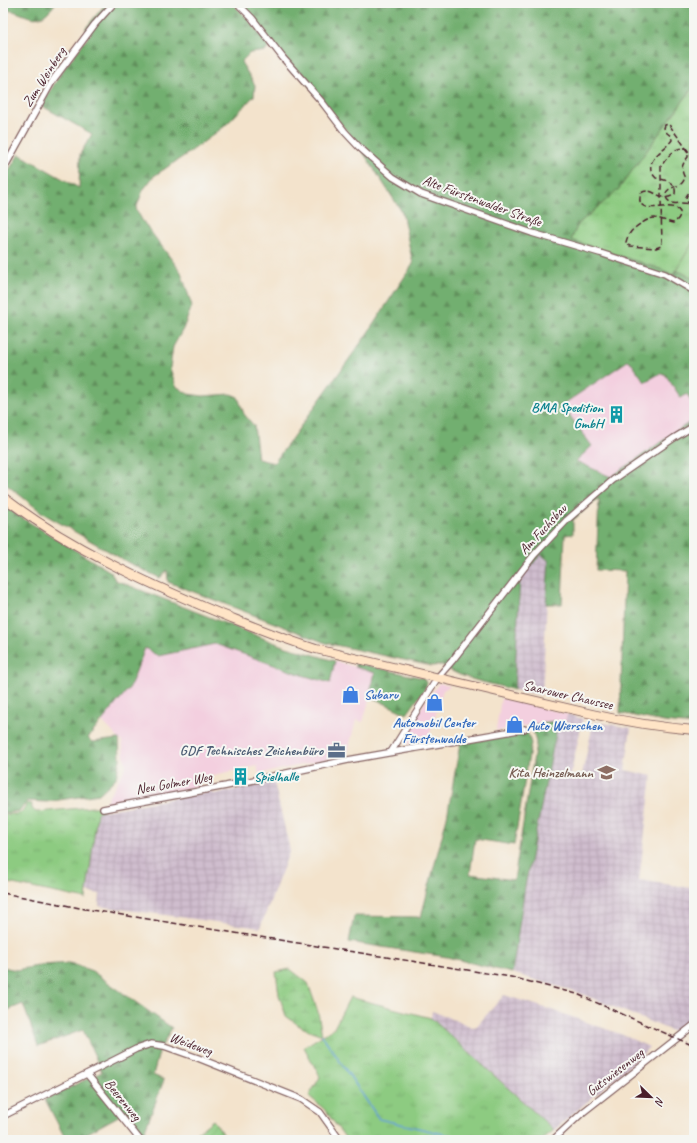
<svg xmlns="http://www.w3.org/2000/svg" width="697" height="1143" viewBox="0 0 697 1143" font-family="Caveat,sans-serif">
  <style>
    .built { fill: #f3cfdf }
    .industrial { fill: url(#industrial-grid) }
    .grass { fill: url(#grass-tufts); stroke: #6c7556 }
    .forest { fill: url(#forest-firs); stroke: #5e674d }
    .wetland { fill: url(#wetland-marsh); stroke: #6c7556 }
    .garden { fill: url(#garden-furrows); stroke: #6c7556 }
    .pitch { fill: #8dcb81; stroke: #6c7556 }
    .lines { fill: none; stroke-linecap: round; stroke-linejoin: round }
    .stream { stroke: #66a1d6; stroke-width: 1.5 }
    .street-casing { stroke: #856463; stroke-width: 8 }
    .secondary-casing { stroke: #856463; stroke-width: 10 }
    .street { stroke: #fff; stroke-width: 5.5 }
    .secondary { stroke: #ffe4c6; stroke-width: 8 }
    .rail { stroke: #4a1f2b; stroke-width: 1.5; stroke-dasharray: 6 3; stroke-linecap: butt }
    .labels { text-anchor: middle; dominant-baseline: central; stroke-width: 4; stroke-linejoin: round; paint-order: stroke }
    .street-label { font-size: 14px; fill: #4a1f2b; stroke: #f6f6f2 }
    .culture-label { font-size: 14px; font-weight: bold; fill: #0d838f; stroke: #f6f6f2; text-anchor: end }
    .shop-label { font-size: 14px; font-weight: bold; fill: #366cbe; stroke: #f6f6f2; text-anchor: start }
    .service-label { font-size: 14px; font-weight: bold; fill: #4e5e75; stroke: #f6f6f2; text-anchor: end }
    .education-label { font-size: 14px; font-weight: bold; fill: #785e54; stroke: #f6f6f2; text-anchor: end }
  </style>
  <defs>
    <pattern id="industrial-grid" width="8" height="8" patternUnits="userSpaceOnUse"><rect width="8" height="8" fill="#cfbdce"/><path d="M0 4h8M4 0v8" fill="none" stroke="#b3a2b1"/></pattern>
    <pattern id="grass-tufts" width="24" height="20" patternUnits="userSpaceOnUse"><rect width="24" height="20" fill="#8dcb81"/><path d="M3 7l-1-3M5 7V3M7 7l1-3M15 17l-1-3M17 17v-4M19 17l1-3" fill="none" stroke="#7bae70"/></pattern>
    <pattern id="forest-firs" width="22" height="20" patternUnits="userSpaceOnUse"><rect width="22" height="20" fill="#72af6f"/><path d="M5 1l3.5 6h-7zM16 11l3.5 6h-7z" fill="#608e5b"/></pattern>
    <pattern id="wetland-marsh" width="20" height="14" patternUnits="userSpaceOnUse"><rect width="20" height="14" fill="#8dcb81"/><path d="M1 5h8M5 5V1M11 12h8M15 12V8" fill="none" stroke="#7bae70"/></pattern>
    <pattern id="garden-furrows" width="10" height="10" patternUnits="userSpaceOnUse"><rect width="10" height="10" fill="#8dcb81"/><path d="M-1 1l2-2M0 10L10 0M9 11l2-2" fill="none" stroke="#7bae70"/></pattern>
  </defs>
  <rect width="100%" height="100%" fill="#f6f6f2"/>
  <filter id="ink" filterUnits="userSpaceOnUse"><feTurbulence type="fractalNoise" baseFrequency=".025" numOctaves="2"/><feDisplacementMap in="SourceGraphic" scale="8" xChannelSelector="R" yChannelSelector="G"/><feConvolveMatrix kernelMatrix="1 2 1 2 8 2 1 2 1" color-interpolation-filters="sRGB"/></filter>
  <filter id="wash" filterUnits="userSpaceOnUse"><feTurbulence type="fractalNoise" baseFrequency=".012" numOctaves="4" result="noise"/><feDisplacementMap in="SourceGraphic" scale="16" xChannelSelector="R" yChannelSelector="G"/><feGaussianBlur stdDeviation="0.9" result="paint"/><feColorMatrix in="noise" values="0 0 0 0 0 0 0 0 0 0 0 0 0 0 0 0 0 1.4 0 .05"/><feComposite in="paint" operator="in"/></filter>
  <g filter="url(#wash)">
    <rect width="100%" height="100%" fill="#f3e3cc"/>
    <g class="built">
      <polygon points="629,360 659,374 665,374 681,398 687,394 694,406 694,419 611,477 575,461 562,405"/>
      <polygon points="215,644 330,683 335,661 375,673 369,696 370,697 363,722 356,720 347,755 259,774 257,766 199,778 200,784 197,787 103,806 126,767 122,742 102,721 130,687 145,648 158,656"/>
      <polygon points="439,683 450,686 443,690 428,740 406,744 409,729 423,705"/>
      <polygon points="501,698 568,714 565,721 558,723 554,721 496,731"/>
    </g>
    <g class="industrial">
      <polygon points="541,553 549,561 542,695 514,690 520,579"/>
      <polygon points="568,714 583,719 570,776 581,779 593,724 596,722 631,728 625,770 652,776 639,880 691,888 694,896 694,907 688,935 694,939 694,1020 677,1033 577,992 512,973 525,886 558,723 565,721"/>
      <polygon points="274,782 290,850 260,928 99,906 100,894 87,892 97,813 103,811 212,791 213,794"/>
      <polygon points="504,995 552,1010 623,1035 649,1047 639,1058 554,1130 431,1018 432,1011 475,1028"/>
    </g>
    <g class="grass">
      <polygon points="694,86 694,241 673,275 663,270 571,240 578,224 618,190"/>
      <path d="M27,803L32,804C31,808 33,811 37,812L103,806V811L97,813L86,899L3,882V814C15,814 22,816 27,803Z"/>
      <polygon points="350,997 431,1018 554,1130 542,1140 347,1140 324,1109 309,1096 320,1077 304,1047 334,1028"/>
    </g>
    <g class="forest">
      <path d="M3,3H55C54,6 52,8 49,11C33,28 20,7 3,11Z"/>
      <path d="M106,3H232L248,19L269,46L266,51L250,53L241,62L255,85L254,96L225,126L190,152L154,176L143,190L136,209L142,220L181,272L192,306L183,329L173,347L170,368L176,386L188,394L203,396L231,394L238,397L244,414L254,426L258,459L274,463L365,337L413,264L402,212L357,143L239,3H694V86L618,190L578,224L571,240L663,270L673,275L676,270L694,278V406L687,394L681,398L665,374H659L645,382L629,360L562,405L592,446L576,461L611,477L694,419V725L664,722L620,713L625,571L596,570L599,498L573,520V534L565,535L562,604H546L549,561L541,554L520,579L514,690C491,683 462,680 442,665L432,666L326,643L168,582L167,570L160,578L129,563L44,514L3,482V180L19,154L79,188L80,154L92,134L42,106L60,74L91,33L85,29Z"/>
      <polygon points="3,505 14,513 111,572 115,580 283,646 335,661 330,683 302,675 215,644 158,656 145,648 130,687 88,738 92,742 119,739 120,759 116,778 99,794 46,802 28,801 19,811 6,813 3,812"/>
      <polygon points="355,663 423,678 427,684 424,690 407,714 369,696 375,673 355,667"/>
      <polygon points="554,721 558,723 525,886 512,973 447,957 349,942 354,916 421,917 447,817 460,744 524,732 528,734 531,743 514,845 475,839 470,874 514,880 536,743 532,725"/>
      <polygon points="70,963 92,971 172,1028 160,1049 153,1075 164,1080 143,1135 124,1113 75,1140 66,1140 45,1099 102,1072 97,1061 83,1030 38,1046 23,1004 3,1012 3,967 16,970 43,965"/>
    </g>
    <polygon class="wetland" points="290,969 308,983 318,1012 322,1035 301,1027 286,1016 279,995 276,972"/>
    <polygon class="garden" points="213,1120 228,1140 188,1140"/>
    <polygon class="pitch" points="694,241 694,278 676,270"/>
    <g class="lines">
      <polyline class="stream" points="322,1035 379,1119 470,1140"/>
    </g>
  </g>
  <g filter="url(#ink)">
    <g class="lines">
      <defs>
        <g id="street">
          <polyline points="237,3 252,18 283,58 322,102 345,132 359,147 393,177 421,194 532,233 600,253 665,274 694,291"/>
          <polyline points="3,170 53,80 95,24 114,3"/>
          <polyline points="391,752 438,677 452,661 534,555 567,520 613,480 674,438 694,426"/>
          <polyline points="103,809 226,786 348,760 524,729"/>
          <polyline points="87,1074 140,1140"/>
          <polyline points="3,1116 136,1049 151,1044 164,1046 198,1058 301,1099 320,1112 340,1140"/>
          <polyline points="553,1140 582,1113 694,1025"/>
        </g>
        <path id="secondary" d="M3,497C68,547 144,582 219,613C252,626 283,639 316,649L592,714C627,722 659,727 694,730"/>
      </defs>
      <use href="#street" class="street-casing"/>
      <use href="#secondary" class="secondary-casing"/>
      <use href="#street" class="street"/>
      <use href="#secondary" class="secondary"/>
      <g class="rail">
        <path d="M694,159L670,126L668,124L665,125L664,128L667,133L671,136L672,140C664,151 640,162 656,178C665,180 677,182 675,194C659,205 655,185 641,193C634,215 660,205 672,207C676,207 678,209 680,212C680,218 678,220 673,223C667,222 661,218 654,218C648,218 633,228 630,233C628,236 627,238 626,242L627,244L630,246L656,248L661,246L662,241C661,216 661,191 661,166C667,158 674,147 685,148L688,152V157C682,164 680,169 685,178C684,180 683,182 682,183C677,188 665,187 666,196C666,199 669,202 672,203C675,204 678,203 681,203C686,203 690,204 694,205"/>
        <polyline points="691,206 688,203 686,197 689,192 694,190"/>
        <polyline points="3,893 85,909 511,977 577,994 694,1046"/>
      </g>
    </g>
  </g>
  <defs>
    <symbol id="building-bare" viewBox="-9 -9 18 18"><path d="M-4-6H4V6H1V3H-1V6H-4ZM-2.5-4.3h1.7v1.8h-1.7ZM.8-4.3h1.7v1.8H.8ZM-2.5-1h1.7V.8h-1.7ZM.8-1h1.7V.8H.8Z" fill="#0f9aa8" stroke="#f6f6f2" stroke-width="2.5" paint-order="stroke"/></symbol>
    <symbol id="shop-bare" viewBox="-9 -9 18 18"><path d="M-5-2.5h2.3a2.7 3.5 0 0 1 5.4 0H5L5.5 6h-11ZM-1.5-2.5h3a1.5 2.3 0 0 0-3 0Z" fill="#3f7fe0" stroke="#f6f6f2" stroke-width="2.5" paint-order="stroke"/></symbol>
    <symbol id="office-bare" viewBox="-9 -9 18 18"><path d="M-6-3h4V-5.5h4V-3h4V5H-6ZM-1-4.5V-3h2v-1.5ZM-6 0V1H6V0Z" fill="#5c6f8a" stroke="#f6f6f2" stroke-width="2.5" paint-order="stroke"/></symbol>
    <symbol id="school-bare" viewBox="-9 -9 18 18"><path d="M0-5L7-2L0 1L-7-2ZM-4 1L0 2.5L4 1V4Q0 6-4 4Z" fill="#8d6e63" stroke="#f6f6f2" stroke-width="2.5" paint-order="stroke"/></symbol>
  </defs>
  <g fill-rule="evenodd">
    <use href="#building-bare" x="604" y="402" width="25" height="25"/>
    <use href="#shop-bare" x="338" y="682" width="25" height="25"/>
    <use href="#shop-bare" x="422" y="690" width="25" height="25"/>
    <use href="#shop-bare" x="502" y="712" width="25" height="25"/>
    <use href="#office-bare" x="324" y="738" width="25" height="25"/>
    <use href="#school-bare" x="594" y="760" width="25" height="25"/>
    <use href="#building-bare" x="228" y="764" width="25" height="25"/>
  </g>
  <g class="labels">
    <g class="street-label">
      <text transform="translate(44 77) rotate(-57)">Zum Weinberg</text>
      <text transform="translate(482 201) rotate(20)">Alte Fürstenwalder Straße</text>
      <text transform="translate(543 529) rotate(-47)">Am Fuchsbau</text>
      <text transform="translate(568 695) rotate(13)">Saarower Chaussee</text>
      <text transform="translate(174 783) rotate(-10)">Neu Golmer Weg</text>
      <text transform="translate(191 1044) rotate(20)">Weideweg</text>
      <text transform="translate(615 1072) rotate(-38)">Gutswiesenweg</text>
      <text transform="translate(123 1100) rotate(51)">Beerenweg</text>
    </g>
    <g class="culture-label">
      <text x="603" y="407">BMA Spedition<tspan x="603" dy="16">GmbH</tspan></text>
      <text x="254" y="776" text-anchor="start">Spielhalle</text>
    </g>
    <g class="shop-label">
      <text x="364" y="694">Subaru</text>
      <text x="434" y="722" text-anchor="middle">Automobil Center<tspan x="434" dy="16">Fürstenwalde</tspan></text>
      <text x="527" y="725">Auto Wierschen</text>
    </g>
    <g class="service-label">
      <text x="323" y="750">GDF Technisches Zeichenbüro</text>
    </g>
    <g class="education-label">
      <text x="593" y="772">Kita Heinzelmann</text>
    </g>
  </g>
  <rect width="697" height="1143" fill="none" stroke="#f6f6f2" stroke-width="16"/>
  <g transform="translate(651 1097) rotate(113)" stroke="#f6f6f2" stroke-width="3" paint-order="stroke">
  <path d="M0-3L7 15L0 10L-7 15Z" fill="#4a1f2b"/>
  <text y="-6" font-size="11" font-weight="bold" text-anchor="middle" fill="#4a1f2b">N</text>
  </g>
</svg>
